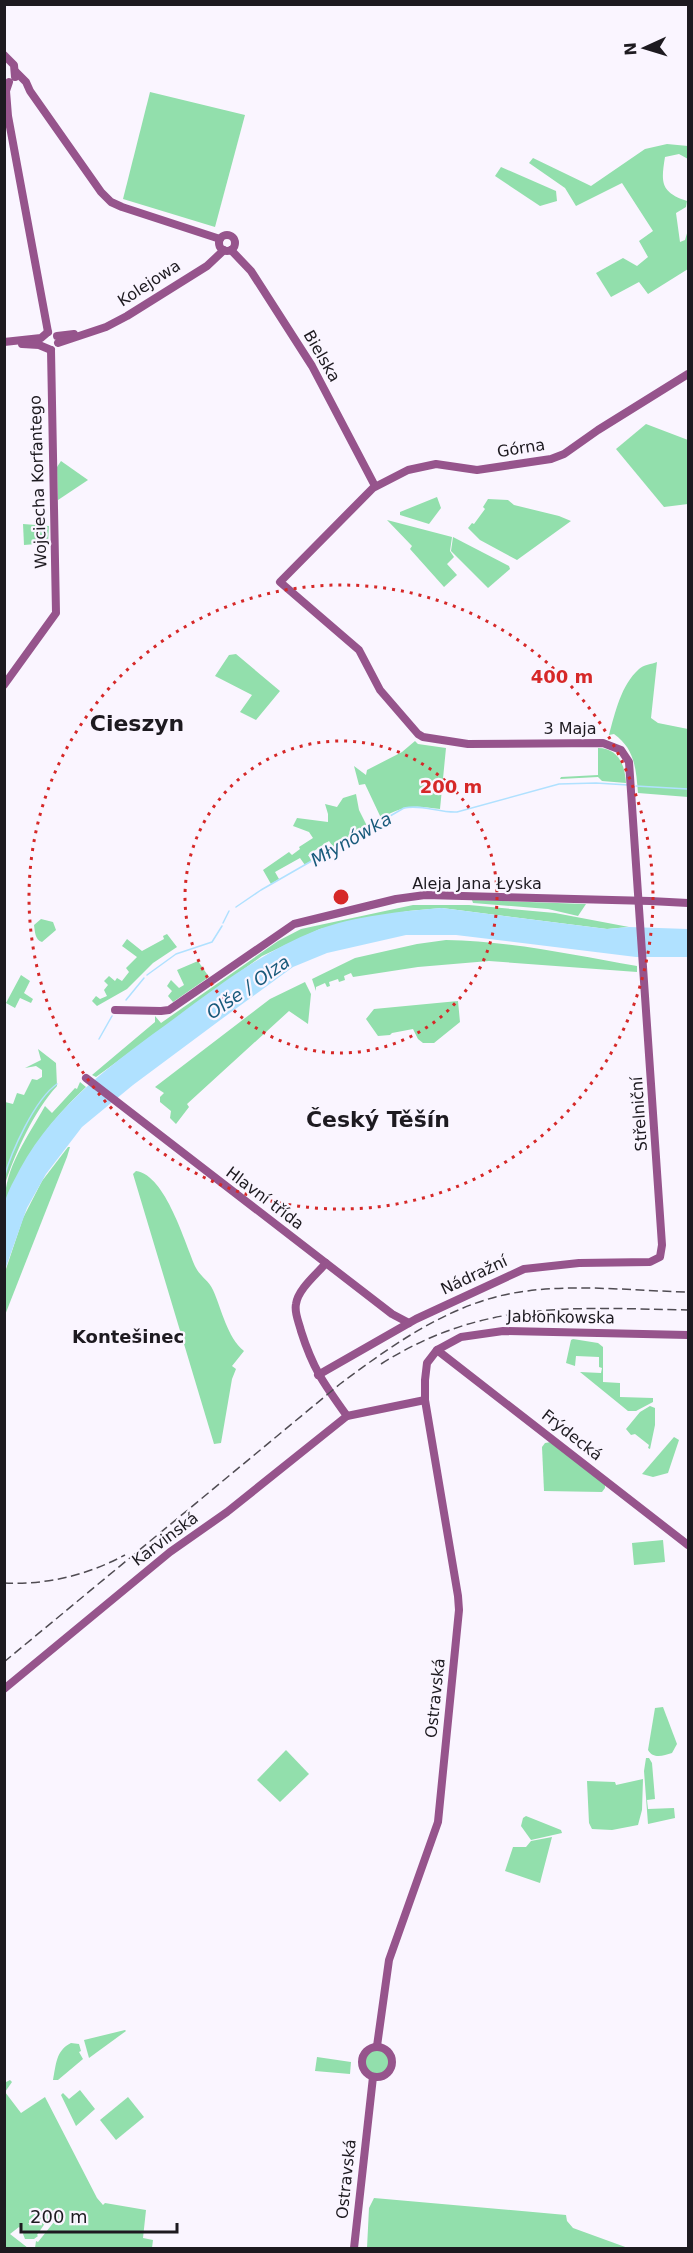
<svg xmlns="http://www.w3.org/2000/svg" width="693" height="2253" viewBox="0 0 693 2253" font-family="'DejaVu Sans',sans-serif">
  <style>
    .green { fill: #92dfac }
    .water { fill: #b0e1ff }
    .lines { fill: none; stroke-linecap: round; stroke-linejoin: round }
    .stream { stroke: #b0e1ff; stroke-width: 1.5 }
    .secondary { stroke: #96548c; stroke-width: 8 }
    .rail { stroke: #504c53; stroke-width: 1.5; stroke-dasharray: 9 4.5; stroke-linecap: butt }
    .ring { fill: none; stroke: #d62828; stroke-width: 3; stroke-dasharray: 3 6 }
    .labels { text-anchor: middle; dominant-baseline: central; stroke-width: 4.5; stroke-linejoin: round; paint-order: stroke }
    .street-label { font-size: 16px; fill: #1d1a20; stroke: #faf5ff }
    .water-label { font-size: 18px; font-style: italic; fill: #185a7b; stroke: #faf5ff }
    .neighbourhood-label { font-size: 18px; font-weight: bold; fill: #1d1a20; stroke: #faf5ff }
    .district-label { font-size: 22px; font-weight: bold; fill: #1d1a20; stroke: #faf5ff }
    .centre { fill: #d62828; stroke: #faf5ff; stroke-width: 3 }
    .ring-label { font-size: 18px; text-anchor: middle; font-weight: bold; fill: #d62828; stroke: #faf5ff; stroke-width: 4.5; stroke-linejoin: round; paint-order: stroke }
  </style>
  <rect width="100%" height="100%" fill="#faf5ff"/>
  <g class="green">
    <polygon points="150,92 245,115 215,227 123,199"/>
    <path d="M667,144L688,146V159L679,154L665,157C661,182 660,192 687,201L686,207L676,213L680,242L685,240L688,230V269L648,294L639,282L611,297L596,273L623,258L637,266L648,257L639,241L653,231L622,183L576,206L565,188L529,163L533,158L591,186L645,149Z"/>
    <polygon points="501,167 556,191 557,201 540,206 495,176"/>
    <polygon points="646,424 688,440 688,504 664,507 616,449"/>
    <polygon points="61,461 88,480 58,500 57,467"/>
    <polygon points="437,497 441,508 429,524 400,515 400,512"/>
    <polygon points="488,499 508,500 514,505 559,516 571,521 517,560 480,540 468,528 472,523 474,524 485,509 483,507"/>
    <polygon points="387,520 452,537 450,551 454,557 447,564 457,575 444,587 410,549 412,546"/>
    <polygon points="23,524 49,526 48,543 24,545"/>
    <polygon points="453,537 509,566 510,569 488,588 451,551"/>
    <polygon points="236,654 280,691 256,720 240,712 252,695 215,676 229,655"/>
    <path d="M657,662L651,718L658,723L688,729V797L638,793C636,769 635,749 614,734L609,735C615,713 621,685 639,669C643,665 652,664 657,662Z"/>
    <path d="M415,741L418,744L446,748L440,809C414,805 405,805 381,818L365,784L359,785L354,766L366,775L367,770L402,752Z"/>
    <path d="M598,748C619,748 625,766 626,783L602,781L598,777L560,779L561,777L598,775Z"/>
    <polygon points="356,794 359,810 367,826 334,848 329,841 308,855 312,861 305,865 300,858 275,872 279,879 271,884 263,870 289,852 292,855 300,849 299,847 313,838 309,832 293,826 297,818 328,822 328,814 325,804 337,807 343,798"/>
    <polygon points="472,900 585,904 586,904 578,916 548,909 473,903"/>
    <polygon points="413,905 469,905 555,913 629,927 607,929 442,908 408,911 320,929 262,956 96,1077 92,1075 155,1022 155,1016 161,1023 278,941 301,929"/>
    <path d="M41,919L53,922L56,930L42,942C35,940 35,932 34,925Z"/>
    <polygon points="167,934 177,947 153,963 127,989 97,1006 92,1001 96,996 100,999 107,996 104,990 108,985 104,981 109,976 115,981 117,978 122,981 129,972 126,968 137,957 122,946 127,939 142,951 164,939 163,936"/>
    <path d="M446,940C510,941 574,955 637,966V972L489,961L418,967L353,977L351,973L344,976L345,980L339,982L338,979L329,982L330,986L327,987L325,983L316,987V991L312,979L355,958L417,944Z"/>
    <polygon points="198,961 209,977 173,1002 168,996 172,991 167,986 171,980 179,988 184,985 177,970"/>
    <polygon points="21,975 30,981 24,993 33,999 31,1003 20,998 15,1008 6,1003"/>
    <polygon points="305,982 311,994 308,1024 289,1011 187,1104 189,1107 176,1124 170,1118 171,1111 160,1102 160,1097 164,1093 155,1087 270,999"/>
    <polygon points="458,1001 460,1022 434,1043 423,1043 418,1039 413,1029 392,1033 390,1035 378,1036 366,1019 374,1009"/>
    <path d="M38,1049L56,1063L57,1086C34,1111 16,1151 5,1184V1102L13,1104L17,1093L24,1095L32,1079L37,1080L42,1077V1070L36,1066L25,1068L41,1060Z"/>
    <path d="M80,1082L86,1087C48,1123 26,1155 5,1203C4,1168 29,1135 45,1106L52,1113L75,1088L77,1089Z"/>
    <polygon points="68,1147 70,1147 67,1157 5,1315 5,1272 23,1218 42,1181"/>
    <path d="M136,1171C166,1175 185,1244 196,1268C200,1276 209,1281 213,1290C222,1310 227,1337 244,1351L232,1366L236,1369L232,1379L221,1443L214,1444L133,1174Z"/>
    <polygon points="573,1339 598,1343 603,1347 603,1382 620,1383 620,1397 653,1398 653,1402 636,1411 628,1411 580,1372 601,1373 602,1368 599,1367 599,1357 576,1356 575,1366 566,1363 571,1340"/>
    <polygon points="650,1406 655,1408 655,1425 650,1449 648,1448 649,1445 635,1434 631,1435 626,1429 640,1412"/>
    <polygon points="674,1437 679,1440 668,1473 653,1477 642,1474"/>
    <polygon points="551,1442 605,1483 605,1488 602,1492 544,1491 542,1447 545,1443"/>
    <polygon points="663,1540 665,1562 634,1565 632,1543"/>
    <path d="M663,1707L677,1744L672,1753C663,1756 653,1759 648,1750L655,1708Z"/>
    <polygon points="286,1750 309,1774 280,1802 257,1780"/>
    <polygon points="646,1758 649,1758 652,1763 655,1799 647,1800 648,1809 674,1808 675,1818 648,1824 644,1771"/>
    <polygon points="643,1779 642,1810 638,1825 612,1830 592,1829 589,1823 587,1781 615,1782 616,1785"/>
    <polygon points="526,1816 561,1830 562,1833 531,1840 521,1826 523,1818"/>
    <polygon points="552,1837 540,1883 505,1871 513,1847 526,1847 531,1841"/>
    <polygon points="125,2030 126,2031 89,2058 84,2040"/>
    <path d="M71,2043L79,2044L81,2051L79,2052L83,2059L58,2080H53C56,2065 56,2050 71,2043Z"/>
    <circle cx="377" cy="2062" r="12"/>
    <polygon points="317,2057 351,2062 350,2074 315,2071"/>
    <polygon points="10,2080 12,2082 5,2092 21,2113 45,2097 97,2198 103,2205 105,2203 146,2210 143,2238 153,2240 152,2248 35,2248 36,2241 38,2242 54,2222 58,2213 54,2210 37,2235 38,2236 34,2239 25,2239 23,2234 24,2232 19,2227 10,2234 28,2248 5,2248 4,2083"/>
    <polygon points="80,2090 95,2109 76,2126 61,2095 63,2093 69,2099"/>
    <polygon points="128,2097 144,2117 116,2140 100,2120"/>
    <polygon points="374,2198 566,2215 567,2221 573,2228 628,2248 367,2248 369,2208"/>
  </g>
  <path class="water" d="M442,908L607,929L629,927L688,929V957H636L456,935H406L327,953L293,967L223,1018L133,1085L82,1127L46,1174L27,1208L5,1270C5,1253 1,1215 5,1202C8,1190 15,1179 20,1169C57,1102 115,1062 175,1018C220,984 264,951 317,930C354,916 403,911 442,908Z"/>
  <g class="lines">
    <g class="stream">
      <polyline points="636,786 688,789"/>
      <path d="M236,907L261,890L404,808C422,804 439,813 457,812L559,784L596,783L628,785"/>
      <polyline points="223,923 229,911"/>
      <polyline points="147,975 176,954 212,942 222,926"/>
      <polyline points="126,1000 144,978"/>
      <polyline points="99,1039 112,1016"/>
      <path d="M4,1178C11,1152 35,1099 57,1084"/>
    </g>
    <g class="secondary">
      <polyline points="4,55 14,65 15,77"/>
      <polyline points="16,72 26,82 30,91 101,192 111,202 122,207 220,239"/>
      <polyline points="9,82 6,91 8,116 48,332"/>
      <circle cx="227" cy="243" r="8"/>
      <polyline points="231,250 251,271 312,366 375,486"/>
      <polyline points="57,336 74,334"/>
      <polyline points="4,342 41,338 48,332"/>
      <polyline points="58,343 106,327 127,316 207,266 224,250"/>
      <polyline points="22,344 39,345 51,350"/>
      <polyline points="4,685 56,613 51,350"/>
      <polyline points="115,1010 161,1011 169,1010 294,924 396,899 425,895 650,901 688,903"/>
      <polyline points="86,1078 392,1314 409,1323"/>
      <path d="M326,1263C317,1274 298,1289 296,1304C294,1313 299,1322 301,1331C313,1369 324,1384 347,1416"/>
      <polyline points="437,1350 688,1545"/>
      <polyline points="318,1375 416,1319 524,1269 579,1263 650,1262 660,1257 662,1245 629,762 621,750 603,743 468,744 423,737 418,734 380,690 359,650 280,582 373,488 408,470 436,464 477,470 551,459 564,454 598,430 688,374"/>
      <polyline points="4,1689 170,1552 227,1512 347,1416 425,1400"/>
      <polyline points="377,2046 389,1960 438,1822 459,1610 458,1596 425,1400 425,1380 427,1363 437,1350 461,1337 503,1331 688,1335"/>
      <circle cx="377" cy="2062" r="15"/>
      <polyline points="354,2248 373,2077"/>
    </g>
    <g class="rail">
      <path d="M381,1364C484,1299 573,1308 688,1310"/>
      <path d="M4,1583C48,1585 87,1575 125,1555"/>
      <path d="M4,1662L340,1384C396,1342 457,1299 527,1291C577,1284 638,1291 688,1292"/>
    </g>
  </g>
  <g class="ring">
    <circle cx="341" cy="897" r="156"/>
    <circle cx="341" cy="897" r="312"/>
  </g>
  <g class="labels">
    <g class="street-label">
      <text transform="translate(149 283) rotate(-33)">Kolejowa</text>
      <text transform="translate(322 356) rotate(60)">Bielska</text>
      <text transform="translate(521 448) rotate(-9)">Górna</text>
      <text transform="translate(38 482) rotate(-92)">Wojciecha Korfantego</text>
      <text x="570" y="728">3 Maja</text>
      <text x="477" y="883">Aleja Jana Łyska</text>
      <text transform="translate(639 1114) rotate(-94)">Střelniční</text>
      <text transform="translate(265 1198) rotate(37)">Hlavní třída</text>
      <text transform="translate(474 1275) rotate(-25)">Nádražní</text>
      <text transform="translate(561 1317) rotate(1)">Jabłonkowska</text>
      <text transform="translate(572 1435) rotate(38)">Frýdecká</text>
      <text transform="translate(165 1539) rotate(-37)">Karvinská</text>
      <text transform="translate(435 1698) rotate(-84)">Ostravská</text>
      <text transform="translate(346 2179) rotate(-84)">Ostravská</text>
    </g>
    <g class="water-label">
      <text transform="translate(351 839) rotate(-30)">Młynówka</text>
      <text transform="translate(248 987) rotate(-35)">Olše / Olza</text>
    </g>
    <g class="neighbourhood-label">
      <text x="128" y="1336">Kontešinec</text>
    </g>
    <g class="district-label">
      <text x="137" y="723">Cieszyn</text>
      <text x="378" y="1119">Český Těšín</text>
    </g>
  </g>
  <circle cx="341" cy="897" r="9" class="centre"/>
  <g class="ring-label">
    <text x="562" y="683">400 m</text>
    <text x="451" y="793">200 m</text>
  </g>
  <rect width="693" height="2253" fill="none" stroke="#1d1a20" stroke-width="12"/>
  <g transform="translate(645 48) rotate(266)" stroke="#faf5ff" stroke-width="4.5" paint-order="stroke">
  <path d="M0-4.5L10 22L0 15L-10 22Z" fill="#1d1a20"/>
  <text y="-9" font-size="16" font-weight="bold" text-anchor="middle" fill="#1d1a20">N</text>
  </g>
  <path d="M21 2223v9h156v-9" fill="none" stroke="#1d1a20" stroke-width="3"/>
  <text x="30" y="2223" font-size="18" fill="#1d1a20" stroke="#faf5ff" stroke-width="4.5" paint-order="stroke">200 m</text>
</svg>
